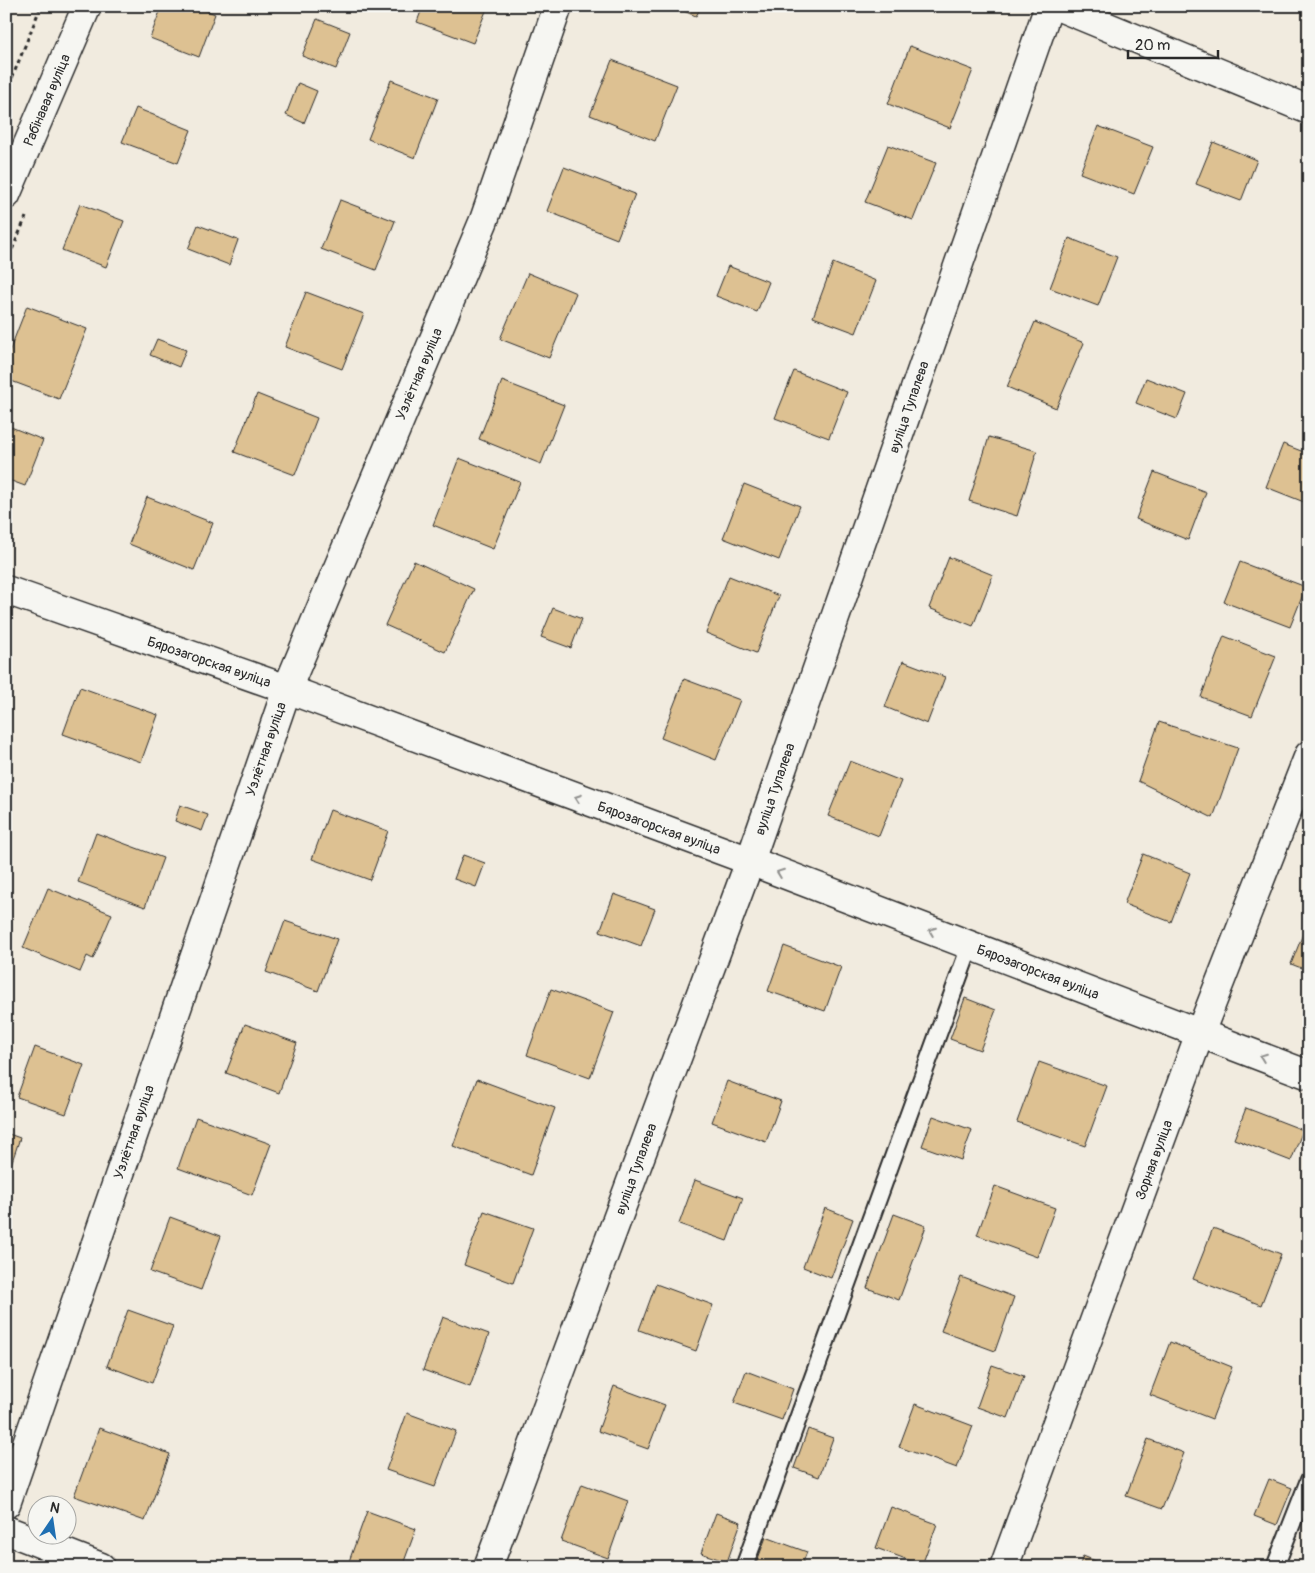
<svg xmlns="http://www.w3.org/2000/svg" width="1315" height="1573" viewBox="0 0 1315 1573" font-family="Pangolin,sans-serif">
  <style>
    .building { fill: #ddc192; stroke: #2b2b2b }
    .lines { fill: none; stroke-linecap: round; stroke-linejoin: round }
    .lane-casing { stroke: #2b2b2b; stroke-width: 20 }
    .street-casing { stroke: #2b2b2b; stroke-width: 31 }
    .path { stroke: #2b2b2b; stroke-width: 3; stroke-dasharray: 4 4; stroke-linecap: butt }
    .lane { stroke: #f6f6f2; stroke-width: 16 }
    .street { stroke: #f6f6f2; stroke-width: 28 }
    .oneway { stroke: #90908e }
    .labels { text-anchor: middle; dominant-baseline: central; stroke-width: 4; stroke-linejoin: round; paint-order: stroke }
    .street-label { font-size: 14px; fill: #2b2b2b; stroke: #f6f6f2 }
  </style>
  <rect width="100%" height="100%" fill="#f1ebdf"/>
  <filter id="ink" filterUnits="userSpaceOnUse"><feTurbulence type="fractalNoise" baseFrequency=".02" numOctaves="2"/><feDisplacementMap in="SourceGraphic" scale="10" xChannelSelector="R" yChannelSelector="G"/><feConvolveMatrix kernelMatrix="1 2 1 2 8 2 1 2 1" color-interpolation-filters="sRGB"/></filter>
  <g filter="url(#ink)">
    <g class="building">
      <polygon points="162,6 195,6 215,14 199,57 150,38"/>
      <polygon points="423,6 488,6 473,43 417,22"/>
      <polygon points="671,6 702,6 696,16"/>
      <polygon points="317,19 350,32 336,69 302,56"/>
      <polygon points="910,46 973,70 950,128 888,104"/>
      <polygon points="612,60 677,85 655,141 590,115"/>
      <polygon points="391,80 438,98 415,158 368,139"/>
      <polygon points="298,83 317,91 304,123 286,115"/>
      <polygon points="136,108 191,130 178,163 122,142"/>
      <polygon points="1098,126 1153,147 1134,194 1080,173"/>
      <polygon points="1213,142 1257,160 1241,201 1196,184"/>
      <polygon points="888,145 936,163 913,220 865,202"/>
      <polygon points="564,167 635,194 617,239 547,211"/>
      <polygon points="340,200 395,221 376,270 321,249"/>
      <polygon points="80,204 124,221 106,267 62,250"/>
      <polygon points="198,225 238,240 229,265 188,249"/>
      <polygon points="1069,238 1117,257 1098,306 1050,288"/>
      <polygon points="833,263 876,281 856,333 813,317"/>
      <polygon points="728,266 769,282 757,312 716,296"/>
      <polygon points="528,273 576,293 549,358 500,339"/>
      <polygon points="306,292 364,314 342,369 285,347"/>
      <polygon points="27,306 87,329 59,399 6,379 6,360"/>
      <polygon points="1035,322 1084,343 1056,408 1007,387"/>
      <polygon points="157,339 186,350 179,367 150,355"/>
      <polygon points="794,371 847,392 829,438 775,418"/>
      <polygon points="1146,378 1187,394 1177,419 1136,403"/>
      <polygon points="502,381 564,405 541,464 479,439"/>
      <polygon points="257,394 317,418 295,475 234,452"/>
      <polygon points="6,425 43,440 25,486 6,479"/>
      <polygon points="989,437 1037,451 1017,516 969,501"/>
      <polygon points="1283,444 1309,454 1309,504 1266,487"/>
      <polygon points="459,458 520,482 493,549 433,525"/>
      <polygon points="1154,472 1206,492 1188,540 1136,519"/>
      <polygon points="744,484 800,506 779,560 723,538"/>
      <polygon points="147,497 213,523 194,570 129,544"/>
      <polygon points="949,557 993,575 973,626 929,608"/>
      <polygon points="414,561 474,589 445,652 385,625"/>
      <polygon points="1240,562 1306,587 1290,627 1224,602"/>
      <polygon points="729,576 779,596 756,653 706,633"/>
      <polygon points="553,608 582,619 571,648 541,637"/>
      <polygon points="1224,636 1276,656 1252,716 1201,697"/>
      <polygon points="903,661 945,677 927,724 885,707"/>
      <polygon points="684,679 740,700 716,760 661,738"/>
      <polygon points="80,687 158,715 141,762 63,734"/>
      <polygon points="1159,722 1238,748 1213,818 1138,781"/>
      <polygon points="850,761 901,781 879,836 828,816"/>
      <polygon points="180,805 208,815 202,831 175,821"/>
      <polygon points="330,810 388,831 370,880 312,859"/>
      <polygon points="96,833 163,858 145,907 78,882"/>
      <polygon points="1143,854 1190,873 1171,922 1124,904"/>
      <polygon points="463,855 485,863 476,887 454,879"/>
      <polygon points="48,888 112,914 93,959 87,956 80,972 23,948"/>
      <polygon points="614,894 655,909 641,946 600,931"/>
      <polygon points="1309,919 1309,971 1291,964"/>
      <polygon points="285,921 337,939 318,991 266,972"/>
      <polygon points="784,946 841,967 825,1011 768,991"/>
      <polygon points="551,989 614,1012 590,1078 527,1055"/>
      <polygon points="965,998 996,1010 980,1050 950,1039"/>
      <polygon points="245,1024 297,1043 279,1093 226,1073"/>
      <polygon points="35,1047 84,1065 66,1114 17,1097"/>
      <polygon points="1039,1062 1107,1086 1085,1146 1017,1122"/>
      <polygon points="477,1079 555,1108 531,1175 453,1146"/>
      <polygon points="727,1081 781,1101 766,1142 712,1122"/>
      <polygon points="1246,1108 1303,1130 1291,1161 1234,1139"/>
      <polygon points="933,1116 972,1130 961,1160 922,1146"/>
      <polygon points="196,1117 271,1144 252,1195 178,1168"/>
      <polygon points="6,1133 20,1138 6,1179"/>
      <polygon points="695,1180 743,1198 727,1241 679,1224"/>
      <polygon points="995,1186 1055,1208 1037,1257 977,1235"/>
      <polygon points="825,1208 853,1219 831,1278 803,1267"/>
      <polygon points="484,1211 533,1228 513,1283 464,1265"/>
      <polygon points="894,1214 926,1226 899,1300 867,1288"/>
      <polygon points="170,1217 221,1236 201,1290 150,1272"/>
      <polygon points="1213,1228 1281,1254 1261,1305 1193,1279"/>
      <polygon points="961,1277 1014,1297 995,1351 941,1331"/>
      <polygon points="656,1284 713,1305 696,1351 639,1330"/>
      <polygon points="128,1310 173,1326 152,1383 107,1366"/>
      <polygon points="443,1317 489,1334 470,1387 423,1370"/>
      <polygon points="1170,1342 1232,1367 1212,1419 1150,1395"/>
      <polygon points="992,1365 1024,1376 1008,1418 977,1407"/>
      <polygon points="746,1371 793,1389 782,1420 734,1403"/>
      <polygon points="614,1386 665,1405 648,1449 598,1431"/>
      <polygon points="915,1404 973,1426 957,1468 899,1447"/>
      <polygon points="407,1413 456,1431 435,1487 386,1470"/>
      <polygon points="99,1428 170,1454 145,1521 74,1496"/>
      <polygon points="808,1429 833,1438 819,1477 794,1468"/>
      <polygon points="1148,1439 1184,1453 1162,1509 1126,1496"/>
      <polygon points="1269,1479 1292,1488 1277,1525 1254,1516"/>
      <polygon points="582,1484 628,1501 608,1558 561,1541"/>
      <polygon points="891,1507 937,1524 922,1565 876,1548"/>
      <polygon points="367,1511 416,1529 402,1567 347,1567"/>
      <polygon points="716,1513 741,1522 727,1562 701,1553"/>
      <polygon points="766,1537 807,1552 801,1567 763,1567 756,1564"/>
      <polygon points="1083,1556 1111,1567 1079,1567"/>
    </g>
    <g class="lines">
      <defs>
        <g id="lane">
          <polyline points="744,1567 970,946"/>
          <polyline points="1275,1567 1309,1480"/>
        </g>
        <g id="street">
          <polyline points="1057,6 1309,110"/>
          <polyline points="6,195 87,6"/>
          <polyline points="6,590 287,689 750,861 1309,1075"/>
          <polyline points="6,1504 287,689 484,220 558,6"/>
          <polyline points="6,1530 101,1567"/>
          <polyline points="488,1567 750,861 1049,6"/>
          <polyline points="1004,1567 1200,1033 1309,755"/>
        </g>
      </defs>
      <use href="#lane" class="lane-casing"/>
      <use href="#street" class="street-casing"/>
      <g class="path">
        <polyline points="6,93 41,6"/>
        <polyline points="6,264 26,217"/>
      </g>
      <use href="#lane" class="lane"/>
      <use href="#street" class="street"/>
    </g>
    <defs><path id="oneway-chevron" d="M-2-3.5L2.5 0L-2 3.5" fill="none" stroke-width="1.6" stroke-linecap="round" stroke-linejoin="round" transform="scale(1.25)"/></defs>
    <g class="oneway">
      <use href="#oneway-chevron" transform="translate(578 798) rotate(-160)"/>
      <use href="#oneway-chevron" transform="translate(780 873) rotate(-159)"/>
      <use href="#oneway-chevron" transform="translate(932 931) rotate(-159)"/>
      <use href="#oneway-chevron" transform="translate(1263 1057) rotate(-159)"/>
    </g>
  </g>
  <g class="labels">
    <g class="street-label">
      <text transform="translate(47 100) rotate(-67)">Рабінавая вуліца</text>
      <text transform="translate(419 374) rotate(-67)">Узлётная вуліца</text>
      <text transform="translate(909 407) rotate(-71)">вуліца Тупалева</text>
      <text transform="translate(209 662) rotate(19)">Бярозагорская вуліца</text>
      <text transform="translate(266 749) rotate(-71)">Узлётная вуліца</text>
      <text transform="translate(775 789) rotate(-71)">вуліца Тупалева</text>
      <text transform="translate(659 828) rotate(20)">Бярозагорская вуліца</text>
      <text transform="translate(1038 972) rotate(21)">Бярозагорская вуліца</text>
      <text transform="translate(134 1132) rotate(-71)">Узлётная вуліца</text>
      <text transform="translate(1154 1160) rotate(-70)">Зорная вуліца</text>
      <text transform="translate(636 1169) rotate(-70)">вуліца Тупалева</text>
    </g>
  </g>
  <rect width="1315" height="1573" fill="none" stroke="#f6f6f2" stroke-width="25"/>
  <rect x="12" y="12" width="1290" height="1548" fill="none" stroke="#2b2b2b" stroke-width="2" filter="url(#ink)"/>
  <g transform="translate(52 1520) rotate(13)"><circle r="24" fill="#f6f6f2" stroke="#a5a5a2"/>
  <path d="M0-4L9 19L0 12L-9 19Z" fill="#1f6fb2"/>
  <text y="-8" font-size="14" font-weight="bold" text-anchor="middle" fill="#2b2b2b">N</text>
  </g>
  <path d="M1128 50v8h90v-8" fill="none" stroke="#2b2b2b" stroke-width="2.5"/>
  <text x="1135" y="50" font-size="15" fill="#2b2b2b" stroke="#f6f6f2" stroke-width="4" paint-order="stroke">20 m</text>
</svg>
